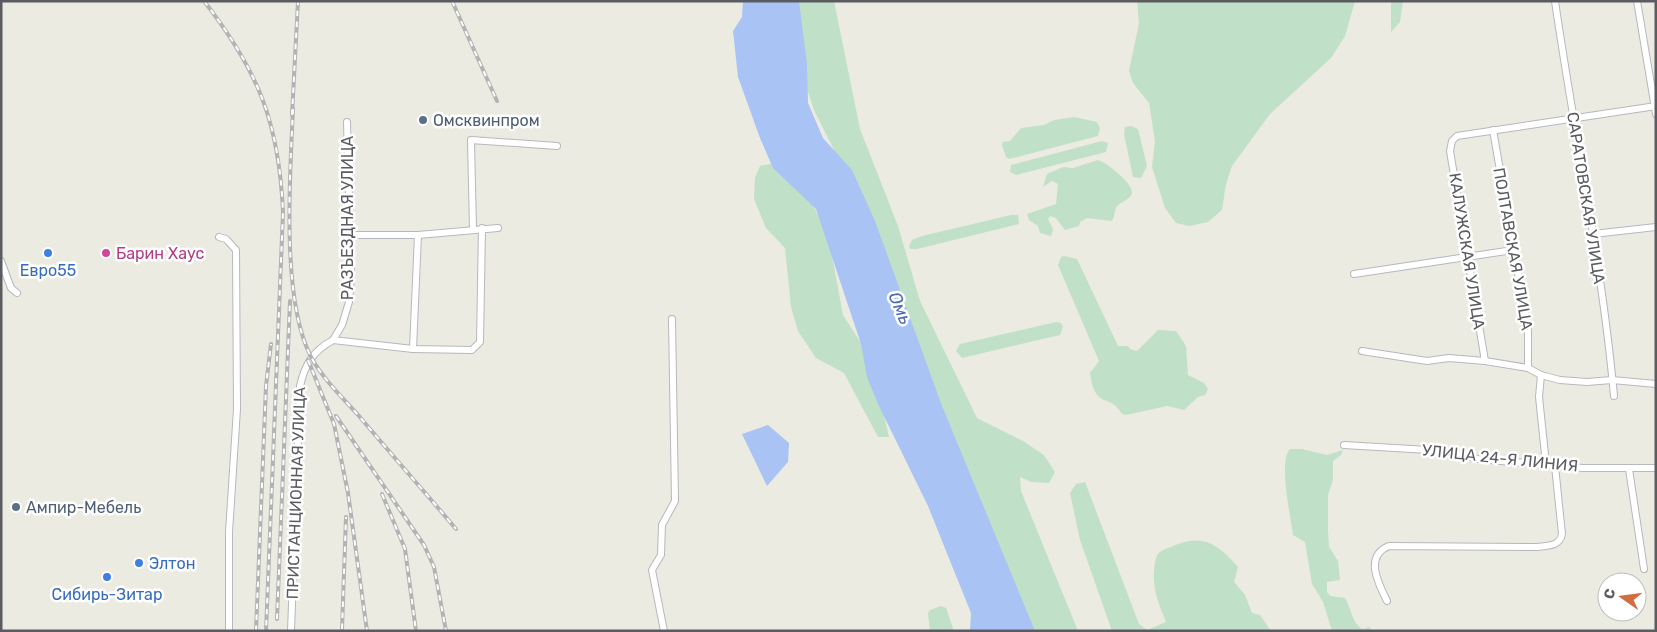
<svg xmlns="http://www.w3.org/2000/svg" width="1657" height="632" viewBox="0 0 1657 632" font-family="Rubik,sans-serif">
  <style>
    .green { fill: #c1e0c8 }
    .water { fill: #a9c3f4 }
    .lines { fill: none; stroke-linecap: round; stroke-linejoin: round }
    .street-casing { stroke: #b7b8bd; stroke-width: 8 }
    .street { stroke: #fff; stroke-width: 6 }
    .rail-casing { stroke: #b2b3b3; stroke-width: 4 }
    .rail { stroke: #fff; stroke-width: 2; stroke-dasharray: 5.5; stroke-linecap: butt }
    .service-dot { fill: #5c6f8a; stroke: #fff; stroke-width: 2 }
    .shop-dot { fill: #3f7fe0; stroke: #fff; stroke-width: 2 }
    .hotel-dot { fill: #d1479c; stroke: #fff; stroke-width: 2 }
    .labels { text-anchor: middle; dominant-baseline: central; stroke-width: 5; stroke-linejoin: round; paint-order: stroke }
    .service-label { font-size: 16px; fill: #4e5e75; stroke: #fff; text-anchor: start }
    .street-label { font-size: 16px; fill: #5a5c61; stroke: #fff }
    .hotel-label { font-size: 16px; fill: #b23c85; stroke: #fff; text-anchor: start }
    .shop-label { font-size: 16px; fill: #366cbe; stroke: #fff }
    .water-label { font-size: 18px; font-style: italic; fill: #506ab3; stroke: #fff }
  </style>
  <rect width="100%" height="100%" fill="#ebebe2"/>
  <g class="green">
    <polygon points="794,1 834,1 860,129 898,226 920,301 977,418 1023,441 1044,455 1055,472 1049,483 1031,482 1020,477 1021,491 1078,631 1032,631 854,190 814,110 802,74"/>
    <polygon points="1137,1 1355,1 1345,36 1331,58 1270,114 1232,166 1226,184 1222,210 1208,222 1189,226 1176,223 1165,208 1152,167 1155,141 1149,103 1133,83 1129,71 1139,23"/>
    <polygon points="1391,1 1403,1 1400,22 1391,32"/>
    <polygon points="1074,117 1097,122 1100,128 1098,136 1009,159 1006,157 1002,145 1003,142 1010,141 1021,128 1044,125 1054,120"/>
    <polygon points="1131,126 1138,129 1147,166 1141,178 1133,177 1124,134 1125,127"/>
    <polygon points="1102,141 1108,143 1106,152 1016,175 1010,172 1011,165"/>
    <path d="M1098,160C1107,163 1133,183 1132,193C1131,199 1121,202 1117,206C1114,210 1115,216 1112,221L1087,218L1080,222L1079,226L1065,230L1056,218L1050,216L1048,219L1053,229L1051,236L1040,233L1038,226L1029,220L1027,214L1056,204L1058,184L1052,181L1043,187L1047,174L1063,167L1073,168Z"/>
    <polygon points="775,163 805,190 828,234 843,315 868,354 878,388 889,437 878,437 844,373 816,358 798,331 791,307 785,248 766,228 754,199 755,178 760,166"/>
    <polygon points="1011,215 1018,215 1019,224 917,249 910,249 909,246 912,240 922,236"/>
    <path d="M1064,256L1077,259L1118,346H1128L1130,349L1137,351L1158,330L1176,331L1186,346L1188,375L1204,383L1208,389L1205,395L1198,397L1184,410L1167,406L1126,415L1122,414C1110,392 1095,411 1090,373L1099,361L1058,265L1061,257Z"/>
    <polygon points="1056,322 1061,323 1063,327 1060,335 962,358 956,351 960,344"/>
    <path d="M1290,449H1302L1327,455L1343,450L1341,455L1333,461V480L1328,495V531L1329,547L1338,561L1340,580L1327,582V592L1330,596L1345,598C1351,608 1352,623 1362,629L1370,627L1371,631H1332L1323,602L1312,584L1305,542L1293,535C1291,517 1278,461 1290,449Z"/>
    <path d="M1085,482L1139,624L1147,630L1166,622C1157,600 1150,582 1156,558C1158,551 1165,549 1171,547C1203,533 1216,543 1238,567L1234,582L1245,595L1252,613L1260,615L1271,631H1112L1080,540L1070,493L1076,484Z"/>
    <polygon points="941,606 946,608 954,631 930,631 928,613 930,610"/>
  </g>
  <g class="water">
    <polygon points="743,1 799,1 807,64 808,103 823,138 852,170 875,221 942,406 1035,631 970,631 971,613 928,506 878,404 867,377 861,344 816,209 773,168 760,138 738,77 733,31 742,17"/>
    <polygon points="768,425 789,443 788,462 767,486 742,434"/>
  </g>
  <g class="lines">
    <defs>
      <g id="street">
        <path d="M1555,1C1574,133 1602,263 1614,396"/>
        <polyline points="1637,1 1656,114"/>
        <polyline points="1493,130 1528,331 1528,368"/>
        <polyline points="473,229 471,140 557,146"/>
        <polyline points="1593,234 1656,227"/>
        <polyline points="350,235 418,235 498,228"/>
        <polyline points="219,237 226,239 236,250 237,409 229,532 229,631"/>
        <polyline points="1,261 11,288 17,293"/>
        <polyline points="1354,274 1513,250"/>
        <polyline points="333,340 413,349 472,350 480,342 482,228"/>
        <polyline points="333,340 342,325 349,302 351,276 347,122"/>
        <polyline points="413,349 418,235"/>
        <polyline points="1362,351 1427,361 1449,358 1485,361 1528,368 1541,375 1560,380 1587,382 1612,380 1656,384"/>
        <polyline points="1485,361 1450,151 1452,141 1457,136 1656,106"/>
        <polyline points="1541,375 1539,397 1546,464"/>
        <polyline points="1344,445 1445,451 1478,459 1583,468 1656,468"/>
        <polyline points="1629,469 1644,569"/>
        <path d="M1387,601C1378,583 1364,556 1389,546L1535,547C1546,546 1560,547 1562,534L1555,466"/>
        <path d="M291,631L300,386C305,364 313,351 333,340"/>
        <polyline points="664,631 652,570 661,555 662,525 675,501 672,319"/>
      </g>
    </defs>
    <use href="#street" class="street-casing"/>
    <use href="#street" class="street"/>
    <defs>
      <g id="rail">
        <path d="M204,1C259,72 279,123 283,212L266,631"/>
        <polyline points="452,1 497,101"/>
        <path d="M293,109C290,176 281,299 311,357C323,379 343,398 359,416C391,454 424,491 456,529"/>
        <polyline points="292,115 298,1"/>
        <polyline points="308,360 334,424 348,493 367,631"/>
        <polyline points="336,416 424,545 434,567 446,631"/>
        <polyline points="382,494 405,549 416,631"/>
        <polyline points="277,619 290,301"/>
        <polyline points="342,629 346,517"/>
        <polyline points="256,631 266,386 271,344"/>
      </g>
    </defs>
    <use href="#rail" class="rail-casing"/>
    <use href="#rail" class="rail"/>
  </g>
  <g class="service-dot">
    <circle cx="423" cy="120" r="5"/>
    <circle cx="16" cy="507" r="5"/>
  </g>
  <g class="shop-dot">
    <circle cx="48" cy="253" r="5"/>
    <circle cx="139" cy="563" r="5"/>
    <circle cx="107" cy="577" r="5"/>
  </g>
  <circle class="hotel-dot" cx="106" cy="253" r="5"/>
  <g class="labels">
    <g class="service-label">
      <text x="433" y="120">Омсквинпром</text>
      <text x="26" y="507">Ампир-Мебель</text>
    </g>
    <g class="street-label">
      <text transform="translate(1586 198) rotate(81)">САРАТОВСКАЯ УЛИЦА</text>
      <text transform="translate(347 218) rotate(-90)">РАЗЪЕЗДНАЯ УЛИЦА</text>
      <text transform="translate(1513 249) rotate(80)">ПОЛТАВСКАЯ УЛИЦА</text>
      <text transform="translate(1467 251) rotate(81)">КАЛУЖСКАЯ УЛИЦА</text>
      <text transform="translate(1500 458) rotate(6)">УЛИЦА 24-Я ЛИНИЯ</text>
      <text transform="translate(296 493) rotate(-88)">ПРИСТАНЦИОННАЯ УЛИЦА</text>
    </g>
    <g class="hotel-label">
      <text x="116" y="253">Барин Хаус</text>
    </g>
    <g class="shop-label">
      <text x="48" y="270">Евро55</text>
      <text x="149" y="563" text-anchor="start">Элтон</text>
      <text x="107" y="594">Сибирь-Зитар</text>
    </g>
    <g class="water-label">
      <text transform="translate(900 308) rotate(67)">Омь</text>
    </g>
  </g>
  <rect width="1657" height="632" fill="none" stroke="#5a5c61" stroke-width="5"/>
  <g transform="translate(1622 597) rotate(284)"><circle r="24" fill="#ffffff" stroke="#bdbec0"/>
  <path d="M0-4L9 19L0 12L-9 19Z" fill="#d36c40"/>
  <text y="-8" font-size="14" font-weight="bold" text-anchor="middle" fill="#5a5c61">С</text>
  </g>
</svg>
